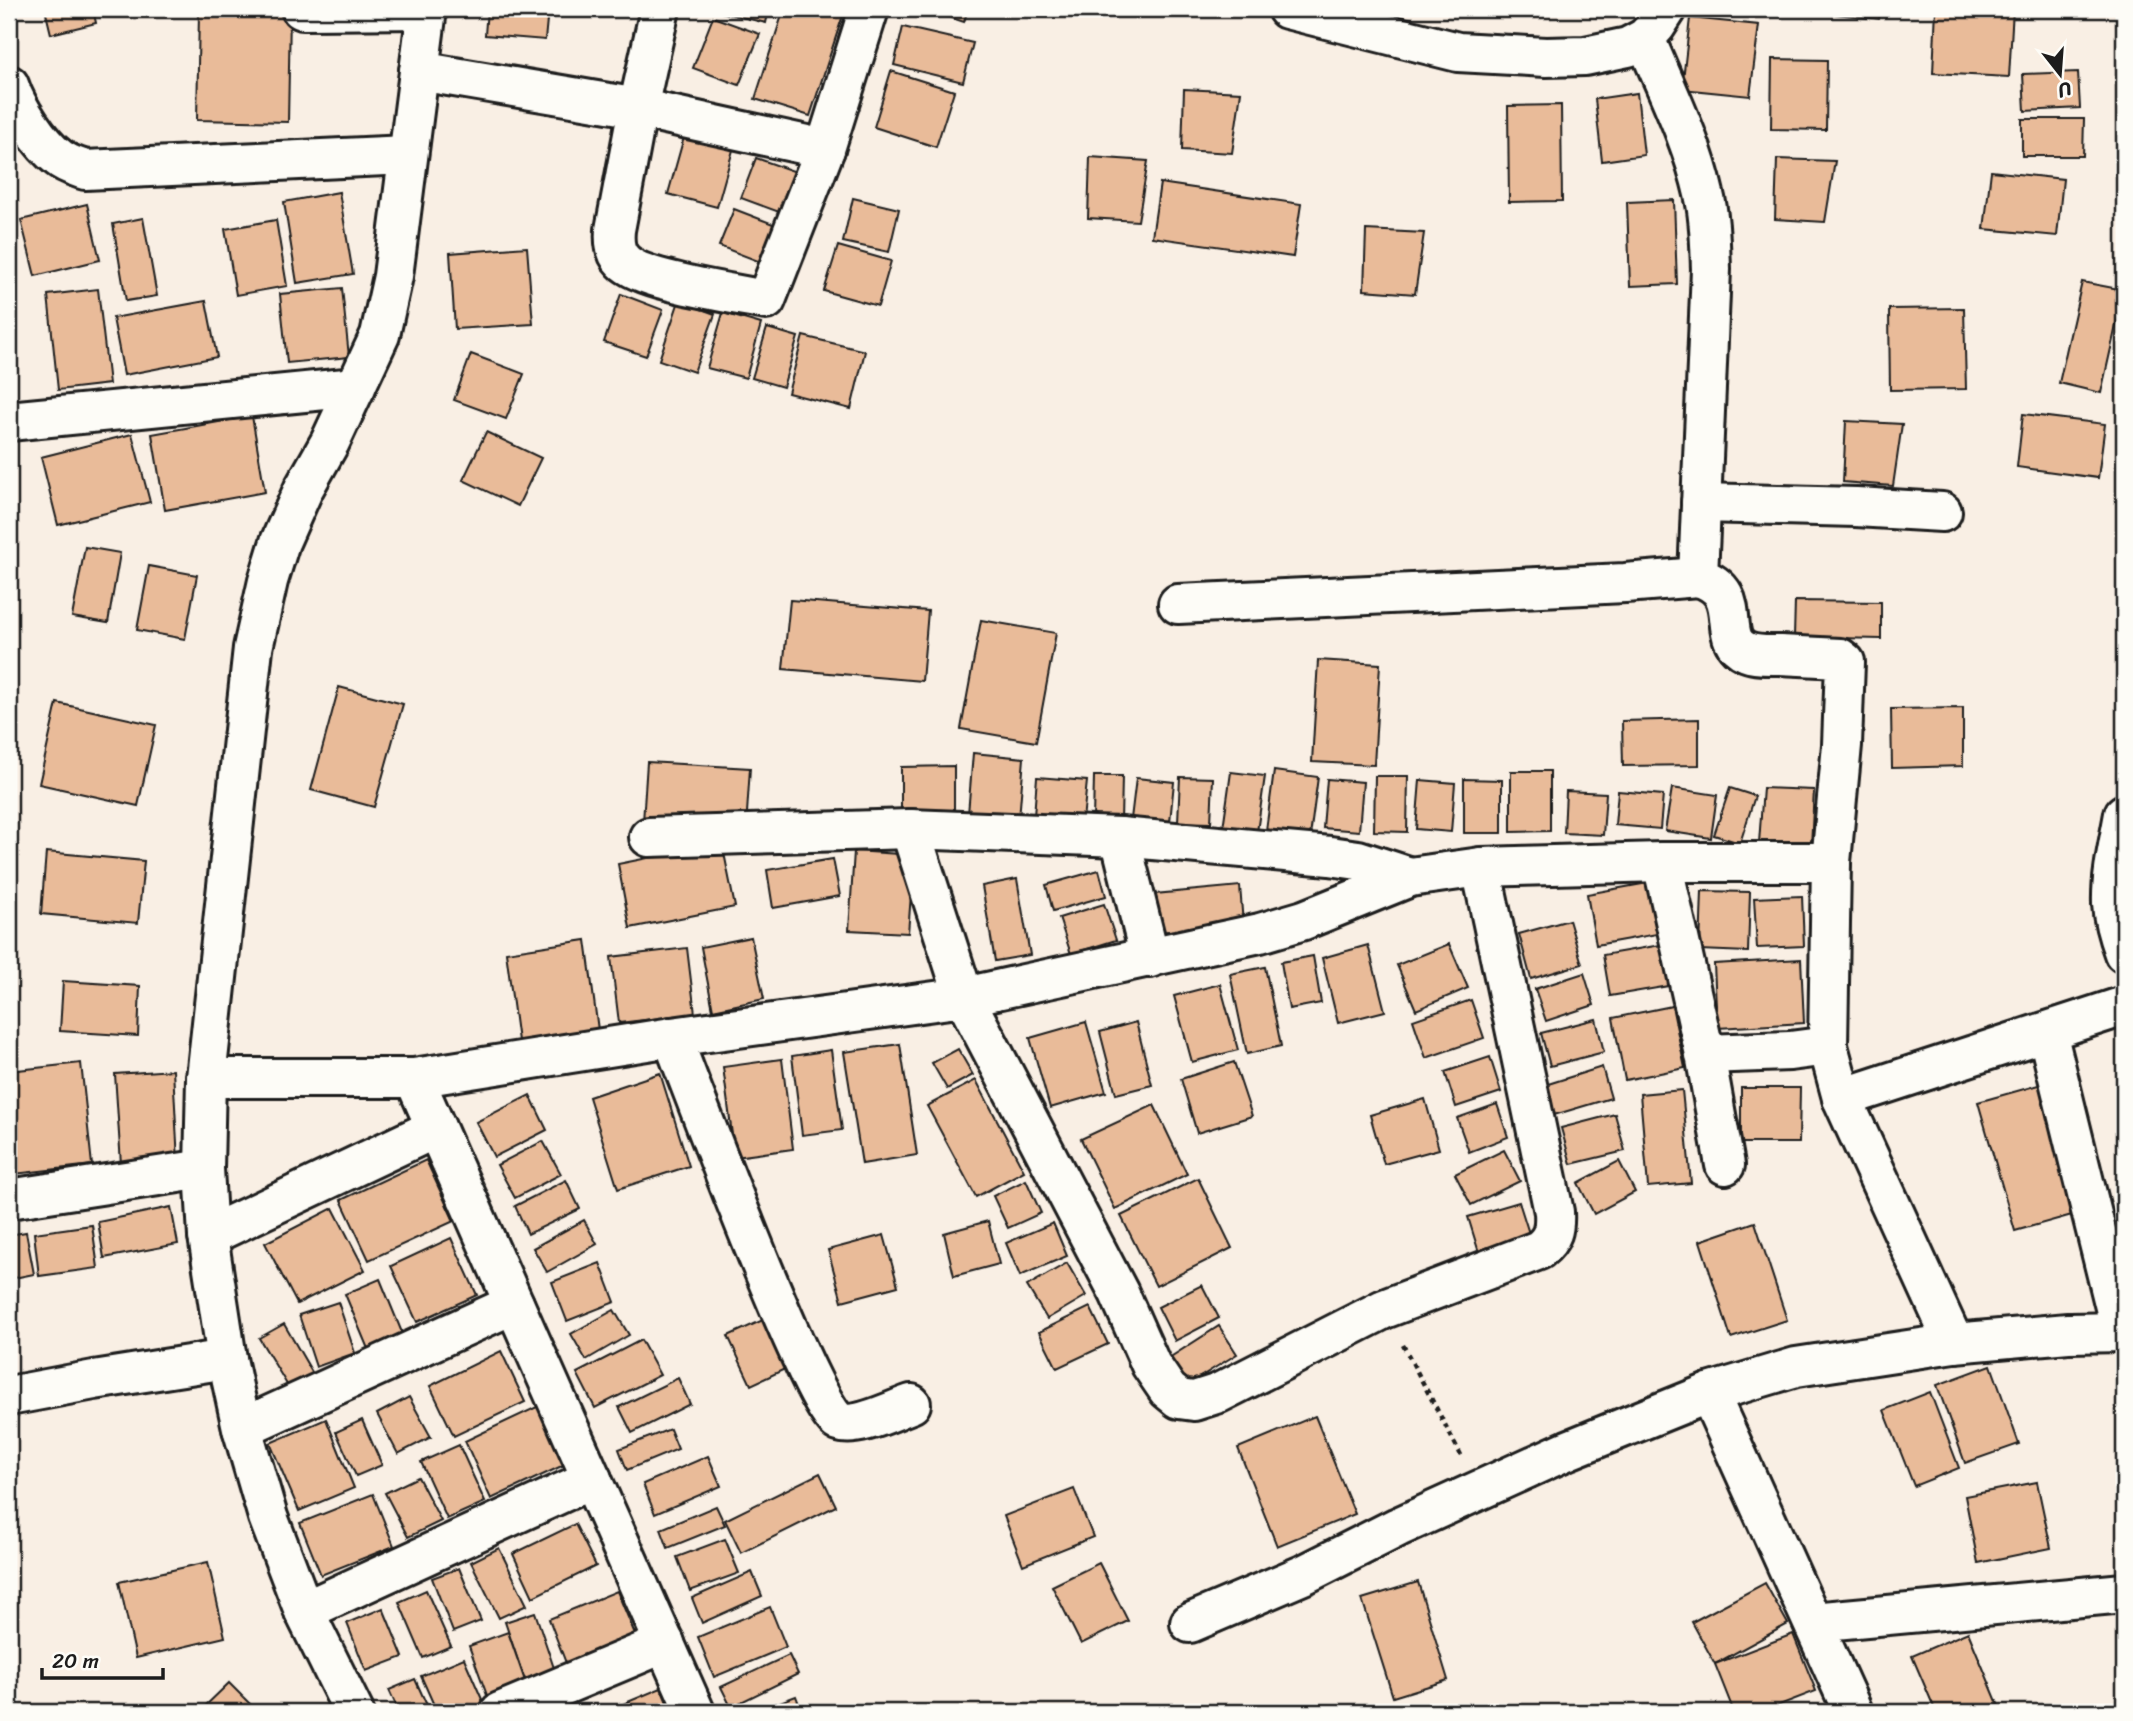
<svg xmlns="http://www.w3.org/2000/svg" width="2133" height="1721" viewBox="0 0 2133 1721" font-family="Sriracha,sans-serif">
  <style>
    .building { fill: #e9bb99; stroke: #1c1c1c; stroke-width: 2 }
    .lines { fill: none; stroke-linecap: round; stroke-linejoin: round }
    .minor-casing { stroke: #1c1c1c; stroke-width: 44 }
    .path { stroke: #1c1c1c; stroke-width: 4.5; stroke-dasharray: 5 5; stroke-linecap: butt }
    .minor { stroke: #fdfcf7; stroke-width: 38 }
  </style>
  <rect width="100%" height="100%" fill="#f9efe4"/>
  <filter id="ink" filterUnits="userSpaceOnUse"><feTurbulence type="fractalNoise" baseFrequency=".0143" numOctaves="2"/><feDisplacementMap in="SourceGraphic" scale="14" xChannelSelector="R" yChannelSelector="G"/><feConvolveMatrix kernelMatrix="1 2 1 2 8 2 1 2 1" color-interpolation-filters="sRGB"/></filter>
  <g filter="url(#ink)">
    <g class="building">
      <polygon points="45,9 93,9 96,23 51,34"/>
      <polygon points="487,9 548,9 545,40 485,35"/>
      <polygon points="718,9 769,9 766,23 717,11"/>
      <polygon points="784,9 845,9 810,116 755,99"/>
      <polygon points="925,9 968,9 964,22"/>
      <polygon points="1828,9 1881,9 1879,19 1828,13"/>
      <polygon points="1936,9 2013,9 2009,77 1933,73"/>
      <polygon points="199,12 290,13 288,122 197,120"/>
      <polygon points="713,17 760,34 739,85 693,68"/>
      <polygon points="1690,18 1759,25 1750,96 1682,89"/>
      <polygon points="903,27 973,43 963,82 894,65"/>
      <polygon points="1772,59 1827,60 1826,130 1771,129"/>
      <polygon points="891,71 954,91 936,147 874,127"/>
      <polygon points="2078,72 2080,108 2025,111 2023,74"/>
      <polygon points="1184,89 1241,92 1232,153 1182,150"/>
      <polygon points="1637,93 1644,155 1602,161 1595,99"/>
      <polygon points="1561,105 1562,201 1509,202 1508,106"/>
      <polygon points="2022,119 2084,119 2083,156 2022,156"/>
      <polygon points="684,137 733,150 717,207 668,194"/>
      <polygon points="1090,157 1148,161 1138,221 1088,218"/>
      <polygon points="756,158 805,175 790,216 741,198"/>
      <polygon points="1777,159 1835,161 1825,222 1775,219"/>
      <polygon points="1991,171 2063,179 2057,236 1984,229"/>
      <polygon points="1160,183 1301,204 1293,257 1152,237"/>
      <polygon points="339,192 353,274 297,283 284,202"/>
      <polygon points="853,198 899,209 889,252 843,242"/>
      <polygon points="1674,200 1677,284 1630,286 1627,202"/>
      <polygon points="87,204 100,260 35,276 21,220"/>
      <polygon points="734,209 786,229 771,266 719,246"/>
      <polygon points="143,218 157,296 126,301 113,224"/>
      <polygon points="276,220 287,286 236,295 225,229"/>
      <polygon points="1366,230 1424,233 1415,294 1364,290"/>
      <polygon points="838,246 891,261 878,306 824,291"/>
      <polygon points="527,247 533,324 455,329 450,253"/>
      <polygon points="2082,282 2124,290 2101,393 2059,383"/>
      <polygon points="342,288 349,357 287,363 280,294"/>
      <polygon points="98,289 109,384 58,390 48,295"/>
      <polygon points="621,294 663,310 646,356 604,342"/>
      <polygon points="206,301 217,357 124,375 113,318"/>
      <polygon points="679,301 715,314 694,372 659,360"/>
      <polygon points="1964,308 1966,389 1890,390 1889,309"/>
      <polygon points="723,313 761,324 746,378 707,368"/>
      <polygon points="767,328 798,337 783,387 752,378"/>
      <polygon points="803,336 865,351 851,409 788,393"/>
      <polygon points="471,354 524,374 506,419 454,400"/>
      <polygon points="2023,414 2105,424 2098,478 2017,467"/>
      <polygon points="252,416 265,492 165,510 152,434"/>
      <polygon points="1846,421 1902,424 1893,486 1843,482"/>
      <polygon points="486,432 541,458 518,506 463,480"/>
      <polygon points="132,434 150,502 58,525 41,457"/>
      <polygon points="85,547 120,553 108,623 72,617"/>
      <polygon points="149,566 197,575 185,639 137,630"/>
      <polygon points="790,600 928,611 922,681 783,669"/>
      <polygon points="1795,601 1881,602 1881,639 1794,637"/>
      <polygon points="981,620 1056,633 1036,742 961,729"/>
      <polygon points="1318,660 1380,664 1374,765 1312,762"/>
      <polygon points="339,687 403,704 374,807 311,790"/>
      <polygon points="57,703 156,725 138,806 39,784"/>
      <polygon points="1963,708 1963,766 1892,768 1891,709"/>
      <polygon points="1699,719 1699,765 1623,766 1622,721"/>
      <polygon points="973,753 1024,758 1019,819 968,814"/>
      <polygon points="647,762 750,768 746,828 643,822"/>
      <polygon points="954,766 954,813 901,813 901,767"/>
      <polygon points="1274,771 1318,777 1309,844 1265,838"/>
      <polygon points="1511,771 1550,771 1550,831 1511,832"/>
      <polygon points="1231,772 1265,776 1257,832 1223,828"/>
      <polygon points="1094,776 1122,776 1121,822 1093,821"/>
      <polygon points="1375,776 1408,776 1407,832 1374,831"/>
      <polygon points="1037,777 1087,781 1083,820 1034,816"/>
      <polygon points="1180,777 1213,778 1211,823 1178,822"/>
      <polygon points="1136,778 1174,782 1170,822 1131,819"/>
      <polygon points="1327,779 1363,782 1359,831 1323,828"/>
      <polygon points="1464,779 1502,780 1502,833 1464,833"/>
      <polygon points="1420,780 1455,783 1451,832 1416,829"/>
      <polygon points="1672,788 1717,795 1711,838 1665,831"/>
      <polygon points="1730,788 1755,796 1740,843 1714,835"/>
      <polygon points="1763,788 1814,790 1811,846 1759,843"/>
      <polygon points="1566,791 1606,793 1603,835 1564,833"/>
      <polygon points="1618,791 1663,795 1660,829 1615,825"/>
      <polygon points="722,843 735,907 630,928 618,864"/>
      <polygon points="854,851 914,855 908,933 849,930"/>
      <polygon points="46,852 144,861 138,923 41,914"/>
      <polygon points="833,859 840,896 773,908 767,870"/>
      <polygon points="1099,870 1106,896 1053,911 1046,885"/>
      <polygon points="1017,879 1030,955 995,961 982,886"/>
      <polygon points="1648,883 1657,934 1596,945 1587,894"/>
      <polygon points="1240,886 1243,924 1158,932 1155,894"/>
      <polygon points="1702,891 1750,892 1748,952 1700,950"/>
      <polygon points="1802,896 1804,946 1757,948 1754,898"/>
      <polygon points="1104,904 1116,940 1071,954 1059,918"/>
      <polygon points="1569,920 1582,964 1531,979 1519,934"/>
      <polygon points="751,937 764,999 713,1010 701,947"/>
      <polygon points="586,940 598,1030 518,1041 506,952"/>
      <polygon points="1449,944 1468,988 1416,1010 1397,965"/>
      <polygon points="1368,945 1385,1011 1338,1023 1322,958"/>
      <polygon points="1661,945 1669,986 1610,996 1603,955"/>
      <polygon points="687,948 695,1014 619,1023 611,957"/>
      <polygon points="1313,956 1321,1003 1289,1009 1281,962"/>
      <polygon points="1801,959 1804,1023 1717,1028 1714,964"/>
      <polygon points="1265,967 1281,1046 1247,1054 1230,974"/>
      <polygon points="1584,973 1594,1005 1546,1021 1535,989"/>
      <polygon points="63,981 140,986 138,1036 60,1031"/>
      <polygon points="1220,984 1238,1050 1192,1062 1174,996"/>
      <polygon points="1471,1000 1484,1038 1426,1058 1413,1020"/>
      <polygon points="1672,1006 1685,1068 1625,1080 1613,1018"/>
      <polygon points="1596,1019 1604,1052 1550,1066 1541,1033"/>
      <polygon points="1086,1022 1106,1092 1050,1108 1030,1038"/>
      <polygon points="1136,1022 1152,1085 1116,1094 1100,1032"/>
      <polygon points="900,1044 917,1155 862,1164 844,1052"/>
      <polygon points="958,1049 973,1075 947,1089 932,1063"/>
      <polygon points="831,1050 842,1130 802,1135 792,1056"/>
      <polygon points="1490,1057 1501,1092 1456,1107 1445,1072"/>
      <polygon points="782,1059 793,1149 735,1157 723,1067"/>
      <polygon points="1234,1062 1252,1116 1197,1133 1181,1079"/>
      <polygon points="81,1063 92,1165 14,1174 9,1126 9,1071"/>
      <polygon points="1602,1067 1611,1098 1554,1115 1545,1085"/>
      <polygon points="173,1070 178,1161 121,1164 115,1074"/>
      <polygon points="660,1073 689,1166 618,1189 589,1097"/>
      <polygon points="976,1080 1024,1171 976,1197 927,1106"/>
      <polygon points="2042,1084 2079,1213 2015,1231 1978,1102"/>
      <polygon points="1741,1088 1800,1088 1799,1143 1741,1143"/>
      <polygon points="1682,1090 1691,1183 1648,1187 1640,1094"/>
      <polygon points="530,1095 547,1130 494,1157 476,1122"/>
      <polygon points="1425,1099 1439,1149 1384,1164 1370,1115"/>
      <polygon points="1497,1104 1508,1137 1469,1152 1457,1118"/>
      <polygon points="1154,1105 1187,1174 1115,1209 1081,1139"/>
      <polygon points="1615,1114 1625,1151 1571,1164 1561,1128"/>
      <polygon points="543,1141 561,1174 515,1198 497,1165"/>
      <polygon points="1504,1150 1520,1181 1471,1205 1455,1174"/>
      <polygon points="426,1160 454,1221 369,1260 341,1200"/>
      <polygon points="1619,1161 1635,1192 1594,1214 1578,1183"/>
      <polygon points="1198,1178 1232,1248 1156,1286 1121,1216"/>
      <polygon points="566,1180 580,1209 528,1234 515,1206"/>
      <polygon points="1026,1180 1041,1213 1008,1228 993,1196"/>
      <polygon points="1519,1202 1532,1243 1481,1259 1468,1217"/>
      <polygon points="171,1207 178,1244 104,1258 98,1222"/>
      <polygon points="333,1208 365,1270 297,1304 265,1243"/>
      <polygon points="584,1220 597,1244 547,1272 533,1248"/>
      <polygon points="988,1221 999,1264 954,1276 944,1233"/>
      <polygon points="1755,1222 1787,1320 1731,1338 1700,1241"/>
      <polygon points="1053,1223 1067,1256 1020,1276 1006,1243"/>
      <polygon points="92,1225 98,1268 39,1276 34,1233"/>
      <polygon points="26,1232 34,1274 9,1279 9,1235"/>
      <polygon points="884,1235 898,1286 842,1301 828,1250"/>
      <polygon points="451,1238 477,1295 417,1322 391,1266"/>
      <polygon points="600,1263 615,1302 567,1321 552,1282"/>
      <polygon points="1067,1263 1086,1296 1047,1319 1027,1286"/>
      <polygon points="380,1279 403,1335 368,1349 345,1294"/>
      <polygon points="1202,1285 1219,1318 1175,1341 1158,1307"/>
      <polygon points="338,1302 355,1353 316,1367 299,1315"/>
      <polygon points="1090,1307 1108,1344 1057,1368 1039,1332"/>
      <polygon points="614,1310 629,1335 586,1360 571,1334"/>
      <polygon points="765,1319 787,1368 751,1385 728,1336"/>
      <polygon points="284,1324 313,1374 289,1388 259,1338"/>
      <polygon points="1219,1326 1237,1354 1187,1385 1169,1358"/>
      <polygon points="641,1340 660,1375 595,1408 577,1373"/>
      <polygon points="501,1351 525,1402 454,1436 430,1386"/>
      <polygon points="1991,1365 2019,1444 1965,1463 1937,1385"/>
      <polygon points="678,1378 690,1404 632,1433 619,1407"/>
      <polygon points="1930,1392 1959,1468 1914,1486 1884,1410"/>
      <polygon points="409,1397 431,1437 398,1454 377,1414"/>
      <polygon points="539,1406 566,1464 491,1499 465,1441"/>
      <polygon points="1315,1416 1355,1514 1277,1546 1238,1448"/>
      <polygon points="326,1419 354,1488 299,1511 270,1443"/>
      <polygon points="362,1420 382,1465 356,1476 336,1432"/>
      <polygon points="670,1429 678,1449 627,1470 619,1449"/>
      <polygon points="459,1445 485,1502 447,1519 421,1462"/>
      <polygon points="708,1456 721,1486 655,1514 643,1484"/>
      <polygon points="820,1473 836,1506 741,1553 725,1520"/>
      <polygon points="418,1477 441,1521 408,1537 385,1493"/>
      <polygon points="2037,1482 2051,1548 1978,1563 1965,1496"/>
      <polygon points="1074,1489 1093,1537 1023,1565 1004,1516"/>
      <polygon points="373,1494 394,1546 321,1575 300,1523"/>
      <polygon points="716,1506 725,1525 668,1548 661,1529"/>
      <polygon points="575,1524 596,1566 533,1597 513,1554"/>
      <polygon points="725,1539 739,1573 690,1591 677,1557"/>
      <polygon points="499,1548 527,1605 499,1618 471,1562"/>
      <polygon points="208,1562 225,1637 136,1658 119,1582"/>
      <polygon points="1099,1563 1128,1621 1081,1644 1052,1586"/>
      <polygon points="459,1568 481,1621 453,1632 432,1578"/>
      <polygon points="752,1572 762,1596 702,1623 692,1598"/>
      <polygon points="1418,1582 1448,1680 1393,1697 1362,1599"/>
      <polygon points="1765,1583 1788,1624 1715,1664 1692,1622"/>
      <polygon points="426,1590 451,1646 423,1658 399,1602"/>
      <polygon points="617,1591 635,1634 566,1663 549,1619"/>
      <polygon points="770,1607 786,1647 714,1677 698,1637"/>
      <polygon points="383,1608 403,1657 366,1671 347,1623"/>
      <polygon points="535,1612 556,1674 526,1684 505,1622"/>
      <polygon points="508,1632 526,1684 488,1698 469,1646"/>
      <polygon points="1968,1632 2001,1711 1936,1712 1912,1656"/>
      <polygon points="1793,1634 1816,1691 1761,1712 1734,1712 1715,1664"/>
      <polygon points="789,1655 798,1674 731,1707 721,1687"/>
      <polygon points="464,1658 484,1704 464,1712 437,1712 421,1676"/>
      <polygon points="415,1679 430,1712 399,1712 389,1690"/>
      <polygon points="229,1683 258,1712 199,1712"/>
      <polygon points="661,1688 671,1712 604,1712"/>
      <polygon points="796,1696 802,1712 753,1712"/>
    </g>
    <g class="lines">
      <defs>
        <g id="minor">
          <polyline points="301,9 303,10 427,9"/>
          <path d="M660,9L638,108L615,230C614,241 615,253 623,261C641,281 737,294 766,300L825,149L869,9"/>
          <polyline points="1287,9 1458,52 1546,57 1585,56 1628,47 1645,38 1656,26 1667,9"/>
          <path d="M1645,38C1666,89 1692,140 1704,194C1710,218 1710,244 1711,269L1698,577C1749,592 1713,639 1747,652C1757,656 1770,655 1780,655C1800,656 1820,657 1840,658L1845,662L1842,745L1831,862L1828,1046L1842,1098L1954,1343"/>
          <polyline points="419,71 638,108 825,149"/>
          <path d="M9,85C16,107 40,144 59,158C66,164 77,167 85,170L407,155"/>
          <polyline points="9,421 356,387"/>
          <polyline points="1701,503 1856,507 1942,512"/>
          <polyline points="1178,604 1625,583 1698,577"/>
          <path d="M2124,814C2119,843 2111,874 2112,904C2113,921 2118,937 2124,953"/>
          <path d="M910,829L964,997L1119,1293L1151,1365L1168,1390L1179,1399L1194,1401L1219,1393L1384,1309L1539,1250C1553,1239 1555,1229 1554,1212L1481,867"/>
          <polyline points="649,837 910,829 1120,837 1330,856 1358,860 1410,877"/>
          <polyline points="1120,837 1150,958"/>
          <polyline points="1662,862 1705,1054 1725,1165"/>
          <polyline points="2047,1032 2121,1332"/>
          <path d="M672,1037C691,1086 812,1410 839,1422C857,1429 893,1410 911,1404"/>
          <polyline points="1705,1054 1790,1051 1828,1046"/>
          <polyline points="206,1078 414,1078 672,1037 964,997 1260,933 1304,920 1410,877 1481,867 1662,862 1831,862"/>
          <polyline points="414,1078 695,1712"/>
          <polyline points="1842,1098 2124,1006"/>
          <polyline points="9,1199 204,1169"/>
          <polyline points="208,1236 436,1128"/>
          <polyline points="1709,1393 1853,1712"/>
          <polyline points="9,1396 94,1380 227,1359"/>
          <polyline points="242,1428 514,1304"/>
          <polyline points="304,1611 592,1479"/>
          <polyline points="1813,1622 2124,1593"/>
          <polyline points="1190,1623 1305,1574 1398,1527 1568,1450 1709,1393 1796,1367 1954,1343 2068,1333 2124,1332"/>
          <polyline points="354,1712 304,1611 268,1517 242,1428 227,1359 208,1236 204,1169 206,1078 253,648 268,581 280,542 304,488 330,442 380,335 393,276 427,9"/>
          <polyline points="500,1712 665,1643"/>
        </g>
      </defs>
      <use href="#minor" class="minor-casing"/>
      <polyline class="path" points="1403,1345 1461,1455"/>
      <use href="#minor" class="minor"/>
    </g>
  </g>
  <rect width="2133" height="1721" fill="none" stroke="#fdfcf7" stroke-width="35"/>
  <rect x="18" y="18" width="2098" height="1686" fill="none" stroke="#1c1c1c" stroke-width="2.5" filter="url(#ink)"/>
  <g transform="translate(2060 74) rotate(163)" stroke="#fdfcf7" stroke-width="5" paint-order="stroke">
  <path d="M0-5L12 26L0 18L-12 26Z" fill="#1c1c1c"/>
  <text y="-10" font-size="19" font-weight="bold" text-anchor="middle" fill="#1c1c1c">U</text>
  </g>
  <path d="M42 1668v10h121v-10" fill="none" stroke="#1c1c1c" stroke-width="3.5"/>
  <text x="52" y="1668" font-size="21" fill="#1c1c1c" stroke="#fdfcf7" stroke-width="5" paint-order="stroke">20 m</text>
</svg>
